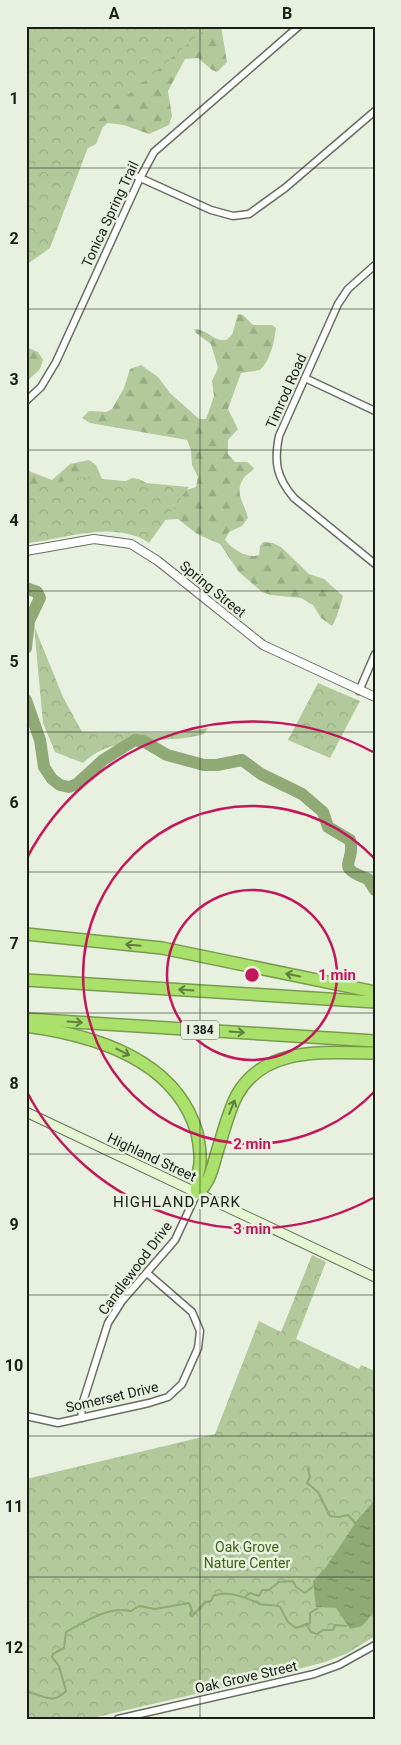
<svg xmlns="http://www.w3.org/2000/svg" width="401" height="1745" viewBox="0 0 401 1745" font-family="Roboto,sans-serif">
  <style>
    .forest { fill: url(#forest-firs) }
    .park { fill: url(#park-crowns) }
    .water { fill: url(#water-ripples) }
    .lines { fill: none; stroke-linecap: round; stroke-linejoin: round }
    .stream { stroke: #8faa74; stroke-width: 2 }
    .river { stroke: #8faa74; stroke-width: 12 }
    .minor-casing { stroke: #666e60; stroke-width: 9 }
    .tertiary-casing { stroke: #666e60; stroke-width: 10 }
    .secondary-casing { stroke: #666e60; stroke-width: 11 }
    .motorway-casing { stroke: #789c4e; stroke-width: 14 }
    .minor { stroke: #fff; stroke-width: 6 }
    .tertiary { stroke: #fff; stroke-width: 8 }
    .secondary { stroke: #e6f6d3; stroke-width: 9 }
    .motorway { stroke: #aae16b; stroke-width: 11 }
    .oneway { stroke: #627f42 }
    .grid { fill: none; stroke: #1a1d18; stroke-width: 1; stroke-opacity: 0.55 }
    .ring { fill: none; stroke: #c2185b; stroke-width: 2.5 }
    .labels { text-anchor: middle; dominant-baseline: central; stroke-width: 5; stroke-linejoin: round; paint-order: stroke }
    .shield { fill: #e8f0e0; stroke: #585c54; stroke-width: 1 }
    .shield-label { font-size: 12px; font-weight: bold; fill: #1a1d18 }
    .street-label { font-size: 14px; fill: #1a1d18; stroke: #e8f0e0 }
    .park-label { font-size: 14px; fill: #416211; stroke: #e8f0e0 }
    .neighbourhood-label { font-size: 15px; letter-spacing: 1px; fill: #1a1d18; stroke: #e8f0e0 }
    .centre { fill: #c2185b; stroke: #e8f0e0; stroke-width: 2.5 }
    .ring-label { font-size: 15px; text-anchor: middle; font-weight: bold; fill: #c2185b; stroke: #e8f0e0; stroke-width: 5; stroke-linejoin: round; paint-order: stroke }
    .neatline { fill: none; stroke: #1a1d18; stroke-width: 2 }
    .grid-label { font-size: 16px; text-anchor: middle; font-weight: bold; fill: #1a1d18 }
  </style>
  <defs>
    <pattern id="forest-firs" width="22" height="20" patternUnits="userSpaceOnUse" patternTransform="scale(1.25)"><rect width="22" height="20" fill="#b2ca9b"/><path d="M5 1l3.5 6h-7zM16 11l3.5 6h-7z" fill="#98ad85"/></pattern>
    <pattern id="park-crowns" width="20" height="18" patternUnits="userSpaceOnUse" patternTransform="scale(1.25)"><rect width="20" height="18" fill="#b2ca9b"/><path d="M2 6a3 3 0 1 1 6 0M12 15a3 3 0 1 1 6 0" fill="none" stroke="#98ad85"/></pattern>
    <pattern id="water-ripples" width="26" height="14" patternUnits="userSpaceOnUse" patternTransform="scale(1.25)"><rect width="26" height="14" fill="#8faa74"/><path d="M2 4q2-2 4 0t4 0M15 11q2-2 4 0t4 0" fill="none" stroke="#748a5e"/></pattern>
  </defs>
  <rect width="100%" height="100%" fill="#e8f0e0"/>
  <g class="forest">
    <polygon points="26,26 221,26 227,62 217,72 212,70 198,58 185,59 168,91 172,116 169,125 149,134 124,125 108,123 103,127 96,144 88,148"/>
    <path d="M238,314L243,315L253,325H272L276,328C274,343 271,359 260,370L241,373L228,409L238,429L228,440V454L235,462H247L254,468C251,473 246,474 243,479C234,493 245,504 248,518L242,526L229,532L225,540C232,549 247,559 259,555L260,546L263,542L273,543L281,547L309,574L324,579L343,596C342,601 335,623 332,626L321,618L313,605L301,598L271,595L262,592L239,572L220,544L197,534L178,519L163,520L135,536C98,524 63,540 26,543V470L52,480L70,464L89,460L96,465L103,481L118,485L132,478L139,479L155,488L173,494L196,487L198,477L192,465L191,450L187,440L90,423L82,418L89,411L106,412L112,409L124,388L130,369L141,365L158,377L170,393L199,419H206L214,396L212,381L218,368L211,344L196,333L194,329C207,329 214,342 226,340L232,335Z"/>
    <polygon points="26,347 38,352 43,360 40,369 26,382"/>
  </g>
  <g class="park">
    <polygon points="26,26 209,26 98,121 50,248 26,265"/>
    <path d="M81,477L189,487L149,543C113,517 65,539 26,543V490Z"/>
    <path d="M34,626L63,697L82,732L171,733L208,728L204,734C163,746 117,731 83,763L55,752L43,723Z"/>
    <polygon points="318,683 360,701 330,758 288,740"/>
    <polygon points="312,1255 326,1262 296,1339 359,1369 361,1365 375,1371 375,1636 348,1653 325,1662 260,1679 88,1719 26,1719 26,1479 215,1434 259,1321 281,1332"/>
  </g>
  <polygon class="water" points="375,1500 375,1611 362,1626 350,1629 336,1608 316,1607 313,1581 326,1567 358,1519"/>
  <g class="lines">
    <g class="stream">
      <polyline points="308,1469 310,1477 307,1483 318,1492 330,1516 339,1517 348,1515 357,1525"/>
      <polyline points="246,1596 250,1593 259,1596 262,1590 269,1590 279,1582 293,1581 296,1587 305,1593 315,1585"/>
      <polyline points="307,1626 311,1632 317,1634 323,1630 333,1630 335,1625 346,1626"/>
      <path d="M26,1692C43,1694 52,1706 66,1691L59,1666L52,1657L53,1654L64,1648L66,1632C86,1621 108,1606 131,1611L139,1606L155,1609L189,1603L192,1610L190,1614L192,1616L206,1602L211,1601L213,1596C228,1590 245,1597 260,1604C266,1606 273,1604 280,1607L288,1622L296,1628L310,1623V1613L318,1608"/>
    </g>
    <g class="river">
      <polyline points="26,588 37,592 40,598 29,621 26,648"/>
      <path d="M26,700L40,740L44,767L52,779L60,785L69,787L77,784L103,760L135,740L145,742L167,755L204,765H217L242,760L261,774L302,794L323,812L328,827L350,840C357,863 332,866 368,879L375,890"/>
    </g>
    <defs>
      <g id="minor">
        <polyline points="136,176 211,210 233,216 249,214 285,188 375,111"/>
        <path d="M375,265L348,289L338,304L279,436C274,462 276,477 294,498L375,564"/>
        <polyline points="305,378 375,411"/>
        <polyline points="26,401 41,387 56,362 140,178 154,152 299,26"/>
        <polyline points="359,691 375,654"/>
        <polyline points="26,1416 58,1423 149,1403 168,1397 182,1384 198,1348 200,1331 192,1312 147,1273"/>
        <polyline points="82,1418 81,1408 108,1323 122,1301 175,1240 197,1193"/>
        <polyline points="118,1719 314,1674 339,1665 375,1645"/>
      </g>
      <polyline id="tertiary" points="26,551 94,539 131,544 158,561 263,645 375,697"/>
      <polyline id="secondary" points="26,1112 375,1277"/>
      <g id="motorway">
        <polyline points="26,934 162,948 375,992"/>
        <polyline points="26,980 375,1002"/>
        <polyline points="26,1019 375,1041"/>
        <path d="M26,1026C93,1035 176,1059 197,1133C199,1143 201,1153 200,1163C199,1174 194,1182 197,1193C211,1183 213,1164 218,1149C224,1131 228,1112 237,1095C265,1045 326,1053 375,1053"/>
      </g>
    </defs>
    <use href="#minor" class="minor-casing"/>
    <use href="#tertiary" class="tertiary-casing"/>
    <use href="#secondary" class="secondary-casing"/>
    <use href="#motorway" class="motorway-casing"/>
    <use href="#minor" class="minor"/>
    <use href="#tertiary" class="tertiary"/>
    <use href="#secondary" class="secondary"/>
    <use href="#motorway" class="motorway"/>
  </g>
  <defs><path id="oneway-shaft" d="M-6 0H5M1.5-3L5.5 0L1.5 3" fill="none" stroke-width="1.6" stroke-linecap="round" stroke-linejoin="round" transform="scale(1.25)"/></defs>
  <g class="oneway">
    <use href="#oneway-shaft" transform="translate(133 945) rotate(-174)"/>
    <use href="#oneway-shaft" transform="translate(293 975) rotate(-168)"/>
    <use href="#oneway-shaft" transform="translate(186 990) rotate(-176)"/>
    <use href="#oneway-shaft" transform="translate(75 1022) rotate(4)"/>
    <use href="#oneway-shaft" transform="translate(237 1032) rotate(4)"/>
    <use href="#oneway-shaft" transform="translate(123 1052) rotate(27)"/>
    <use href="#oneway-shaft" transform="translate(232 1107) rotate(-68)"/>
  </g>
  <path class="grid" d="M200,26V1719M26,168H375M26,309H375M26,450H375M26,591H375M26,732H375M26,872H375M26,1013H375M26,1154H375M26,1295H375M26,1436H375M26,1577H375"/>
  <g class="ring">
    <circle cx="252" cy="975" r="85"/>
    <path d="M375 1091A169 169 0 1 1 375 859"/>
    <path d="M373 1198A254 254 0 0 1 27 1092M27 858A254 254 0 0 1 373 752"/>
  </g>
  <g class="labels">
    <rect class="shield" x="181" y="1020.5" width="38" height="19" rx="4"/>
    <g class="shield-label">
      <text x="200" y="1030">I 384</text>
    </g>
    <g class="street-label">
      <text transform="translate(110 214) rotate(-65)">Tonica Spring Trail</text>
      <text transform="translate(286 391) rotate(-66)">Timrod Road</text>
      <text transform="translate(213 589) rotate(39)">Spring Street</text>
      <text transform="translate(152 1157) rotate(25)">Highland Street</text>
      <text transform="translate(135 1268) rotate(-53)">Candlewood Drive</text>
      <text transform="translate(112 1397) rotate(-13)">Somerset Drive</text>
      <text transform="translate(246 1677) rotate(-13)">Oak Grove Street</text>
    </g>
    <g class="park-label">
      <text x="247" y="1547">Oak Grove<tspan x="247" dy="16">Nature Center</tspan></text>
    </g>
    <g class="neighbourhood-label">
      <text x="177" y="1202">HIGHLAND PARK</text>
    </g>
  </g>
  <circle cx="252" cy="975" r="8" class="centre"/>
  <g class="ring-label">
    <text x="337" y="980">1 min</text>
    <text x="252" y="1149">2 min</text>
    <text x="252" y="1234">3 min</text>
  </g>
  <rect width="401" height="1745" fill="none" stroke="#e8f0e0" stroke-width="55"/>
  <rect x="28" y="28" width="346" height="1690" class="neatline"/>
  <g class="grid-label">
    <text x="114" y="19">A</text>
    <text x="287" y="19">B</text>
    <text x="14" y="104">1</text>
    <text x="14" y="244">2</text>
    <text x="14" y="385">3</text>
    <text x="14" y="526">4</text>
    <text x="14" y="667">5</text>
    <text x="14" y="808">6</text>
    <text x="14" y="949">7</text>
    <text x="14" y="1089">8</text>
    <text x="14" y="1230">9</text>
    <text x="14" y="1371">10</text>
    <text x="14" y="1512">11</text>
    <text x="14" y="1653">12</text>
  </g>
</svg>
